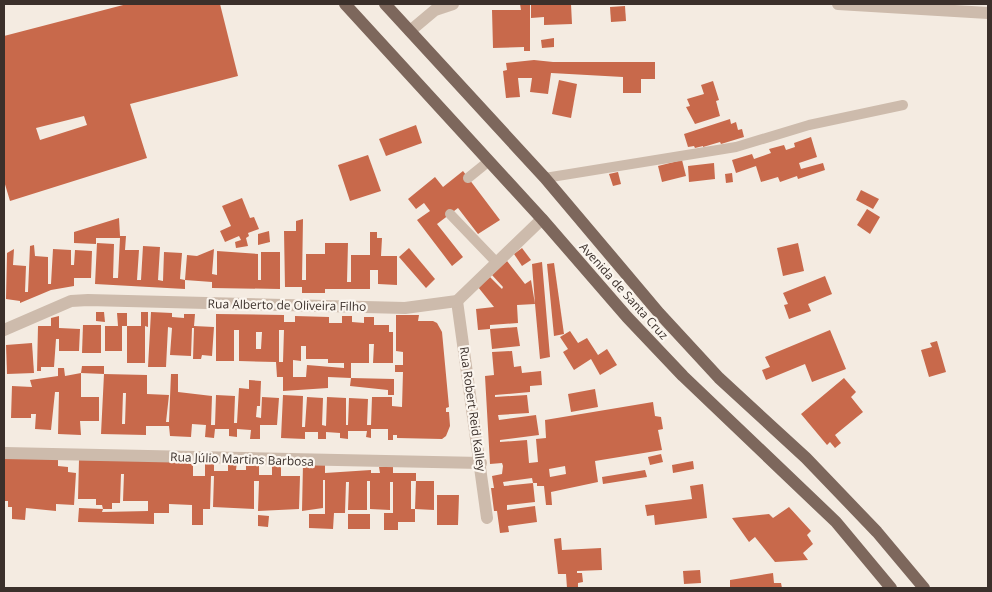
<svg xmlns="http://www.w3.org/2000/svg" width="992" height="592" viewBox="0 0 992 592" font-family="'Open Sans',sans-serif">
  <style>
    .building { fill: #c8694b; fill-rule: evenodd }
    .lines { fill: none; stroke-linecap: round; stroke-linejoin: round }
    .service { stroke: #cdbbac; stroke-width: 10 }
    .minor { stroke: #cdbbac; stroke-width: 12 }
    .primary { stroke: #7d675c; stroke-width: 12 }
    .labels { text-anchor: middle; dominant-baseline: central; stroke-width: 4.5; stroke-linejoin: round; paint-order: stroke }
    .street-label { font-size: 12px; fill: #3b302b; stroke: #fbf5ee }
  </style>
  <rect width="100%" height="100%" fill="#f4ebe1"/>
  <g class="building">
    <path d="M127,4H220L238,76L130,104L147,158L10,201L4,181V36ZM84,116L87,125L40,140L36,128Z"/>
    <polygon points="520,4 530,4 530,51 524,51 524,47 493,48 492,10 521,10"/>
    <polygon points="531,4 571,4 572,24 544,25 544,17 531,18"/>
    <polygon points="625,6 626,21 611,22 610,7"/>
    <polygon points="554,38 554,47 542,48 541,40"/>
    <polygon points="534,60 553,62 655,62 655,79 641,79 641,93 623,93 623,77 551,73 548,94 530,92 532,78 518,78 520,97 506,98 503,71 507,70 506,63"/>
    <polygon points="559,80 577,84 571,118 552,114"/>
    <polygon points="713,81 719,100 716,101 720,116 695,124 686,107 690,106 687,99 704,94 701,85"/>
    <polygon points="730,119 731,124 736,122 738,130 742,129 744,137 721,144 720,142 703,147 703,146 695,148 694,146 688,147 684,134"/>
    <polygon points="416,125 422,143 386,156 379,139"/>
    <polygon points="811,137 817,157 799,163 801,169 823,163 825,170 798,179 797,176 780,182 778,177 761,182 756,166 736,173 732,160 752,154 754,159 771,153 769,149 784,145 786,150 795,147 794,143"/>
    <polygon points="368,155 381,191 350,201 338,165"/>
    <polygon points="682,160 686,176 662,182 658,166"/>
    <polygon points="714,163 715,179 689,182 688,166"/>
    <polygon points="463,171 500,220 478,234 458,208 437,224 463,257 452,266 417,220 430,211 424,203 416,209 408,199 435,177 443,187"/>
    <polygon points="618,172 621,184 613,186 609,174"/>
    <polygon points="732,173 733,182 726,183 725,174"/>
    <polygon points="861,190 879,199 873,209 856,200"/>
    <polygon points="242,198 250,218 254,217 259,229 248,233 249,236 246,238 248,246 236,248 235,242 241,240 239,236 225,242 220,231 231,226 222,206"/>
    <polygon points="867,209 880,217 870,234 857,225"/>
    <polygon points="119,218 120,236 126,236 125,250 139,250 137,280 141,280 143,246 160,247 158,280 163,281 164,252 182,253 180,279 185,280 185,289 95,284 97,243 114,244 113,278 118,278 120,238 96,238 96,244 74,243 74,232"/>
    <polygon points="303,219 302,280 306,280 306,254 325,254 325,243 348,243 347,282 351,282 351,255 370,255 370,232 377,232 377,238 382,238 381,256 397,256 397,285 378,284 378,270 370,270 370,289 325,289 325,293 302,293 302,287 285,287 284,231 296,231 296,221"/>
    <polygon points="269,231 270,242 258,245 258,234"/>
    <polygon points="798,243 804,271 783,276 777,248"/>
    <polygon points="34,245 35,256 48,257 48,284 51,284 53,249 71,250 71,265 74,265 75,250 92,251 91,278 74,278 74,286 51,290 20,303 20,301 6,299 7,253 14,249 13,265 26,266 25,292 28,292 30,246"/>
    <polygon points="409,248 435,279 426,288 399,257"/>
    <polygon points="522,248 531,260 522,266 514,254"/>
    <polygon points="214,249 212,274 217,275 217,251 258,254 258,280 261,280 261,252 280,252 280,289 212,288 212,282 185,280 187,255 197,256"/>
    <polygon points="507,261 525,284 531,280 535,304 532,264 542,262 550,357 540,359 535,304 517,305 518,323 490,325 490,329 517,327 520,346 492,349 490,329 478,330 476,309 494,307 478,287 490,277 502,289 503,287 492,275"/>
    <polygon points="554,263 564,334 554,336 547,264"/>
    <polygon points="825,276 832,294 808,304 811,311 789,319 784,305 788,304 783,293"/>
    <polygon points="96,312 104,312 105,322 96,321"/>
    <polygon points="141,312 148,312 148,327 145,326 145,363 127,363 127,326 141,326"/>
    <polygon points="151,312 172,313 172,317 184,318 184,314 195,314 194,326 214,327 212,356 202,355 201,359 193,359 194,328 192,328 191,356 170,355 172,328 168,327 166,367 148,367"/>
    <polygon points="117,313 127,313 127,326 122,326 122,351 105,351 105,326 118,326"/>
    <path d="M216,314L284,315V322H295V316L329,317V323H342V316H352V322L364,323V317H374V325H389V332H393V363H373L374,344H369V363H351V378L328,377V388L283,391V377H277L276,362L239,361V330H234V361H216ZM279,330H284L283,362H279ZM256,332H262L261,349H256ZM301,346H306V359H328V363H344V368L307,365L306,377H293V360L301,361Z"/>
    <polygon points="396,315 419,315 418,321 433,321 437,323 442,332 449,407 446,408 446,412 449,412 450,426 446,436 442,439 397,438 397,435 393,435 393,440 388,440 388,429 371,429 371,438 366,437 367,431 348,431 348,439 340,438 340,433 326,432 326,439 318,439 318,432 305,432 305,439 281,438 283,395 303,396 302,427 305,427 307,397 323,398 322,425 326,426 327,397 346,398 346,425 348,425 349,398 368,399 367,425 371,425 372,397 392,397 392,406 402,407 403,372 395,372 395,365 403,365 403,352 396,351"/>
    <polygon points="59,316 59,328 80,329 79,351 59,351 59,339 56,339 54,367 41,367 41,371 37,371 38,326 51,326 51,318"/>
    <polygon points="83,325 101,325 101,353 82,353"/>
    <polygon points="830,330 846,369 812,382 805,364 766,380 762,370 770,367 765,357"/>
    <polygon points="570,331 578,343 587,338 598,355 607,349 617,365 600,375 591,359 574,370 563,352 568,349 560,337"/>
    <polygon points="937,341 946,372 929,377 921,350 932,347 930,343"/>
    <polygon points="32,343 34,373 7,374 6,345"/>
    <path d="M512,351L514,367L521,366L522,373L541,371L542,385L530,386V392L495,395V397L527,395L529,413L498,415L499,420L536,415L539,435L500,440V442L527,440L529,463L538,462L536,439L546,438L545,420L653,402L655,416L661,417L663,429L658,430L662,450L595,461L598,482L551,492L552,505H546L544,486H537V483H533L535,502L507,505V510L535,506L537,522L508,526L509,532L500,533L497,511H494L491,488H494L492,476L502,474L503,466L502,463L490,464L485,376L494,375L492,352ZM565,466L566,474L550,477L549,469ZM532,478L533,483L504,486L503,482Z"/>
    <polygon points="82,366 104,366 104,374 81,373 81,397 99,397 99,421 80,421 81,435 58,434 59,392 55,392 51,430 35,429 36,414 31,414 31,418 11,418 12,386 32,387 30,380 58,376 58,368 64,368 65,376 81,373"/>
    <path d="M104,374L147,375V394L169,395L166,422H169L171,374H178V392L212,396L211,425H215L216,395L235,396L234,423H237L239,388L249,389V380L261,381L260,406H257L256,417L261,418L262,397L279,398L277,425H260V439H250L251,430L237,429V437L229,436V429H215L214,438L205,437L206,425L192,424L191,437L170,436L169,426H146V435L101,434ZM123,393H126L125,424H122Z"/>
    <polygon points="351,378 394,379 394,395 388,395 388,390 350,386"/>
    <polygon points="844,378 856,392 851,397 863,412 835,435 841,443 835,448 830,442 827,445 801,414"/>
    <polygon points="595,389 598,407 571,412 568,394"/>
    <polygon points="4,454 58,458 58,466 68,467 68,472 76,473 74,505 56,504 56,511 26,508 25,520 12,519 12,507 8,507 8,501 4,501"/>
    <polygon points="661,454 663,462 650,465 648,457"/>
    <path d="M79,460L193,461V476H205V462H214V471H228V462H237L236,470H246V463L259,464V475H272V464H281V476H300L299,509L258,511L259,481H254V509L213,507L214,476H211L210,509H203V525H192V505L169,504V513H154V524L78,522L79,508L103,509L102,505H96V499H78ZM121,474H124L123,501H148V511L102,512L103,509H112V503H120Z"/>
    <polygon points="693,461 694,469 673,473 672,465"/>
    <polygon points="303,464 325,464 325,473 371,470 371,473 380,473 379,467 393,467 393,473 416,473 416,481 411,481 411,509 415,509 415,522 398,522 398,530 384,530 384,513 393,513 393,482 390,482 390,510 370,509 370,481 367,481 367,510 348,510 349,482 346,482 345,513 334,513 333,529 309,528 309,514 325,514 325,480 323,480 323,508 302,511"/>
    <polygon points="645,470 647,477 603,484 602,477"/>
    <polygon points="416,481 434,481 434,510 415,509"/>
    <polygon points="703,484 707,518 655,525 654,515 647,516 645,505 692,499 690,486"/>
    <polygon points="437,495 459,495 458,525 437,525"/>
    <polygon points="789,507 811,531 807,535 813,544 803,553 808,560 775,562 755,537 749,542 732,518 769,514 773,518"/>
    <rect x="348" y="514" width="22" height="15"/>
    <polygon points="258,515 269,516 268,527 258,526"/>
    <polygon points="561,538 562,550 601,548 602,570 577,571 577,573 582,573 583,582 578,583 578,588 567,588 566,574 558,574 554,539"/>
    <polygon points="700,570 701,583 684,584 683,571"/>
    <polygon points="773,573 774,583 781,583 782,588 730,588 730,580"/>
  </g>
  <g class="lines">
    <g class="service">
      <polyline points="468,178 489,161"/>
      <polyline points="545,178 736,147 809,125 903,105"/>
      <polyline points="450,214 497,263"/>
    </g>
    <g class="minor">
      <polyline points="838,4 988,13"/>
      <polyline points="410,31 435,10 453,4"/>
      <polyline points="457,301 487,518"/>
      <polyline points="4,330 71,301 88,300 405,308 457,301 542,219"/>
      <polyline points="4,453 481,463"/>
    </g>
    <g class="primary">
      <polyline points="345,4 542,219 627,317 683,376 836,522 891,588"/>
      <polyline points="385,4 545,178 659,313 719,378 806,458 877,532 924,588"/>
    </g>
  </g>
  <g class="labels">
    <g class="street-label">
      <text transform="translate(624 291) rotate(48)">Avenida de Santa Cruz</text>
      <text transform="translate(287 305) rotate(1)">Rua Alberto de Oliveira Filho</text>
      <text transform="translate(473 409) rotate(82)">Rua Robert Reid Kalley</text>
      <text transform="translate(242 459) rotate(2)">Rua Júlio Martins Barbosa</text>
    </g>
  </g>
  <rect width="992" height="592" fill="none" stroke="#3b302b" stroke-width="10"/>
</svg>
